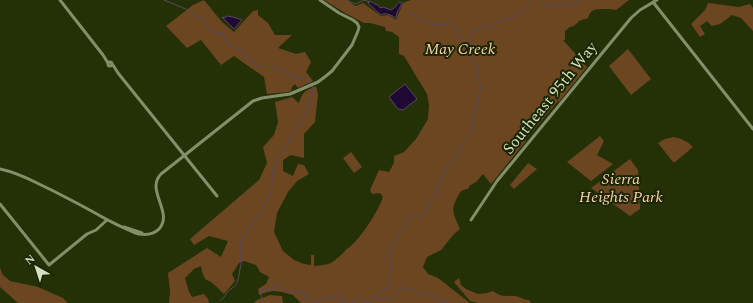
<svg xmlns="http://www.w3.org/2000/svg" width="753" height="303" viewBox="0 0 753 303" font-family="Spectral,serif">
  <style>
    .green { fill: #6b4621 }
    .water { fill: #1f0934; stroke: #55495f }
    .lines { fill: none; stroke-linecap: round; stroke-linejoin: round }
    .stream { stroke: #55495f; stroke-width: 1 }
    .secondary { stroke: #828f6a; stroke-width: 3 }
    .labels { text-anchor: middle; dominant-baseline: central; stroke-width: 4; stroke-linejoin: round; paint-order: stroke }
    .park-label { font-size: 16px; font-style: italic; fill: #fad1ad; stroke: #1b2600 }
    .street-label { font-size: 16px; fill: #d4dfc2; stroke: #1b2600 }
  </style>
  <rect width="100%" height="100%" fill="#243006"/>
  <g class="green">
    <polygon points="204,0 222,22 234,32 253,11 258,10 258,15 268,23 275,35 292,35 278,48 296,54 305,52 311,62 306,72 313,81 298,88 295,84 292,87 291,91 289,92 267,94 264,77 234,56 221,65 201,40 187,48 166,26 193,5"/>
    <path d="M324,0H348L351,3L356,6L363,3L381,16L389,15L396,20L403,3L411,0H629L616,10C611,9 594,8 591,12C589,14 589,16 588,18L579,21L574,26L570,27L565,31V40H563L587,67L558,103L559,100L525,140L526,141L491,184L483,174L476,182L469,186V188L461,191C450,209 452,211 460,229L454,234L441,250L427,257L423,267L428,274L438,278L470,303H301L293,295L282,292L274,291L267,292L259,295L258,289L266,284L269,277L260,272L256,265L244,261L239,263L232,274L235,281L224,294L218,288L211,282L205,279L202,272L201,266L194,269L185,278L189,292L192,297L204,294L208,299L209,303H169L170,291L168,273L207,248L221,257L228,241L209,236L194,245L190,239L259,180L267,163L263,147L274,135L278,122L275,102L292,97L299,103C303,91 305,91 316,86L318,94L315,122L304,134V158L291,155L283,160V171L293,176L298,164L304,165L309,174L297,181L288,192L277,213L274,232L283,251L294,260L304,264L311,265V255H314V266H315C320,265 326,265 331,263C336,260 341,255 345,251C348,247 346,250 350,247C362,236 378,212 383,197L380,193L372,194L370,190L379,170L389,172L394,163V156L404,152L416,139L428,119L429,105L427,94L404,56L399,54V37L392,32L386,31L385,27L370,23H364L345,13Z"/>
    <polygon points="708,3 739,7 750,4 753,8 753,31 741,18 732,15 720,24 712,26 707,21 700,26 705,34 700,37 691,24 705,10"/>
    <polygon points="628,49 651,79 631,95 609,66"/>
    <polygon points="600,136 604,141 597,155 613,164 591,181 567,162"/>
    <path d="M673,137C681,138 687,141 693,147L675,162H673L658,143L665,139Z"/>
    <polygon points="351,152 362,167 354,173 343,158"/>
    <polygon points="630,159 638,170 640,209 630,216 591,188"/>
    <polygon points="528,163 537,169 514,189 510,185"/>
    <polygon points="0,267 2,274 10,281 38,287 63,298 68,303 18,303 0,287"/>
    <path d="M459,278L461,285L466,289L478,294L487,293L493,291C505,300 508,293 519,297C523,298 525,300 529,300L531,303H478L470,301L454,282Z"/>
    <polygon points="270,295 282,296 283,303 254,303 257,300"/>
  </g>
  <g class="water">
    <path d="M370,1L375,4L378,5L380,8L383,7L391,10C396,8 396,4 400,2L402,3L397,13L396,18C391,15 386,12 381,15L368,3Z"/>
    <polygon points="226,16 233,17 242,20 234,29 222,17 225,18"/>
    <polygon points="405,84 417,99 403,110 398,109 389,97"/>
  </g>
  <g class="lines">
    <g class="stream">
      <polyline points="164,0 188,10 196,16 202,18 205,21 209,30 213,32 223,33 226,39 227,44 232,47 240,49 244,56 251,59 254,63 260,67 275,68 284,71 291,76 307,80 311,83"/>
      <polyline points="346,0 356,4 364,0 370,2"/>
      <polyline points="542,0 545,5 549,7 558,4 561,4 567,7 579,0"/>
      <polyline points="410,13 416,14 419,20 422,22 441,25 450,23 452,23 457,30 460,44 467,49"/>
      <path d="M374,299H392L396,294L397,290L404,287L417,292L420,295H424L429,293C432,296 437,299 442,301C444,302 446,302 448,303"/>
      <path d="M220,301L225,296L228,291L235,286L238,280L241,264L240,243C246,229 259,219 265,205C267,199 271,192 272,185C272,183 272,181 272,179C273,170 276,158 282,150C283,149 285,148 287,147C288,145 289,141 290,138C292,134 295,132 297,128C302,120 316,95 312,86"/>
      <path d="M262,303L261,294L262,289H263L272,290H273L275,284H276L287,292H292L295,290L298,292H304C305,294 304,296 306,298C310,303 330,297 337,296H340V301L347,303"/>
      <path d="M352,303C361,296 359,298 368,302C374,300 377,294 381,290L385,291L388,289L391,277L390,266L391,256L389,250L391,244L397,239C399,231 400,233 404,227C408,222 406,219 412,215L415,216L420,215L423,217L426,212L428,203L436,195L439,182L443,175L445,167L456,157L464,140L470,134L473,130V118L478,102V95L482,86L476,76L478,69C476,65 473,62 471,58C465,50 470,36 475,28C480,27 483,29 488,28C492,27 495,24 499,22C502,21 502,22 505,20C516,16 527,10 533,0"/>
    </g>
    <g class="secondary">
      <polyline points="60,0 103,55 108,63"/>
      <polyline points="653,2 753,129"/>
      <circle cx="110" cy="64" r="2"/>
      <polyline points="113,65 118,73 217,196"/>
      <path d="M0,169C14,172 25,177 37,183C58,193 77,203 97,214C105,219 114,223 122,227C128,229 133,233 139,234C146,235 154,234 159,229C174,213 145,190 161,174L253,101L262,98L290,94L318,82L326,76L332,71L352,45L358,31L359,27L357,23L353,20L339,13L320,0"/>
      <polyline points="0,204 49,265 87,234 96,230 107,220"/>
      <polyline points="471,220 497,181 631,18 640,10 657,0"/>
      <polyline points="124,227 142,233"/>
    </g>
  </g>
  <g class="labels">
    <g class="park-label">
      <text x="460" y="49">May Creek</text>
      <text x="621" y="179">Sierra<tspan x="621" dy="18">Heights Park</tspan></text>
    </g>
    <g class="street-label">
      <text transform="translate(550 98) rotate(-51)">Southeast 95th Way</text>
    </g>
  </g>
  <g transform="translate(36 267) rotate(321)" stroke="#1b2600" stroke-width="3" paint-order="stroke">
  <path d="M0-3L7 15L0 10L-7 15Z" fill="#d4dfc2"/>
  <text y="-6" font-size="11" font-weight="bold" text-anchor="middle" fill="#d4dfc2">N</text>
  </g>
</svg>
